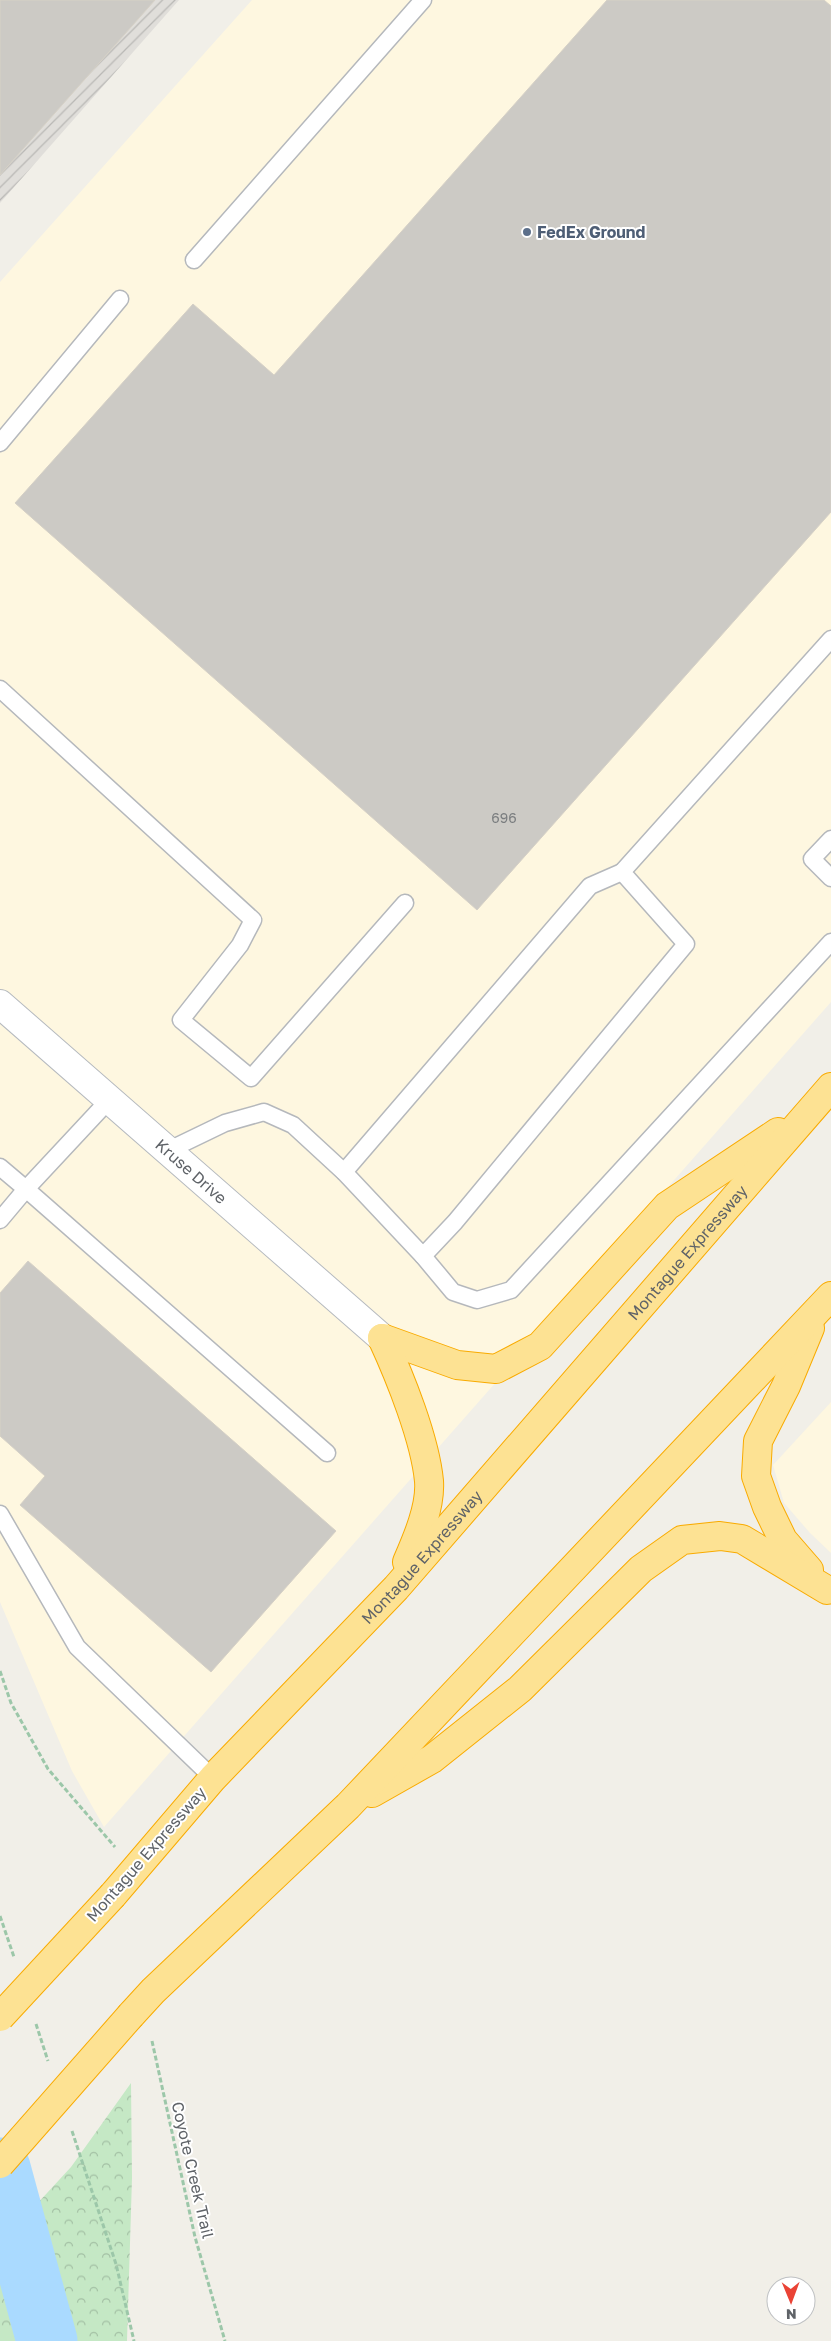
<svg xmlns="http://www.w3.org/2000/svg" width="831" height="2341" viewBox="0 0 831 2341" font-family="'Golos Text',sans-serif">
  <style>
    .commercial { fill: #fef7e0 }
    .industrial { fill: url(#industrial-furrows) }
    .forest { fill: url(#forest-crowns) }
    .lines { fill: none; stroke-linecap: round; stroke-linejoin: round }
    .river { stroke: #aadaff; stroke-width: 61 }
    .building { fill: #cccac5; stroke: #d6d1c6 }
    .lane-casing { stroke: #b5b8bc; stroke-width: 19 }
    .secondary-casing { stroke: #b6babf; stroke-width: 30 }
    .highway-casing { stroke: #f9ab00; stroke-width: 30 }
    .path { stroke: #9cc7a9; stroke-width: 3; stroke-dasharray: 5 2.5; stroke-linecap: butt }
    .lane { stroke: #fff; stroke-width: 16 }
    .secondary { stroke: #fff; stroke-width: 28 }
    .highway { stroke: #fde293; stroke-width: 28 }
    .highway-bridge-casing { stroke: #f9ab00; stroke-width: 30; stroke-linecap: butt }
    .highway-bridge { stroke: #fde293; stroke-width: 28 }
    .service-dot { fill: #5c6f8a; stroke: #fff; stroke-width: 2 }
    .labels { text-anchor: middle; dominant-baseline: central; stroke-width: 4; stroke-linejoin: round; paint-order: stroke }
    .number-label { font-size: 14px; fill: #7a7d7f }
    .service-label { font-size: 16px; font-weight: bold; fill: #4e5e75; stroke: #fff; text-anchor: start }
    .street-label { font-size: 16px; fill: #5f6368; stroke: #fff }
  </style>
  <defs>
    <pattern id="industrial-furrows" width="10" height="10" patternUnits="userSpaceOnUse" patternTransform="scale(1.25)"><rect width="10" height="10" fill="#e0deda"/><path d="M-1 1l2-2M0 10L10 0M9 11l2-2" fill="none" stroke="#b9b8b5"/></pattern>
    <pattern id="forest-crowns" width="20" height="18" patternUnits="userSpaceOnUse" patternTransform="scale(1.25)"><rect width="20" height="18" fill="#c5e8c5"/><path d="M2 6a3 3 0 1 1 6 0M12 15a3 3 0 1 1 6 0" fill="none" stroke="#a3c0a4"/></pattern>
  </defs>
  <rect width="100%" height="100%" fill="#f1efe8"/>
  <g class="commercial">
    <polygon points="252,0 831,0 831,1002 104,1827 72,1771 0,1602 0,282"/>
    <polygon points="831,1402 831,1553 810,1533 784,1503 773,1465"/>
  </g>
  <polygon class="industrial" points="0,0 179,0 0,203"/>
  <polygon class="forest" points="131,2083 132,2178 127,2341 0,2341 0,2244 71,2167"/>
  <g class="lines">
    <polyline class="river" points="0,2168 47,2341"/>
  </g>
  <g class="building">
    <polygon points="0,0 155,0 0,175"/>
    <polygon points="607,0 824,0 831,6 831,512 477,910 15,503 193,304 274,375"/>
    <polygon points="28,1261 336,1531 211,1672 20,1505 45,1476 0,1436 0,1293"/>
  </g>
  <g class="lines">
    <defs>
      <g id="lane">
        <polyline points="194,260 423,0"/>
        <polyline points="0,443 120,299"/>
        <polyline points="0,689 253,920 240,945 181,1020 251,1078 405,903"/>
        <polyline points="831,839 812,859 831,878"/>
        <polyline points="109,1100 26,1189 327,1453"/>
        <polyline points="167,1151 225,1123 264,1112 293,1125 344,1172 423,1256 455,1222 686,944 622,872 831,639"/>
        <polyline points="0,1167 26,1189 0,1220"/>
        <polyline points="344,1172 590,886 622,872"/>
        <polyline points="423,1256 453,1292 477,1300 511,1290 831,942"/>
        <polyline points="0,1514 77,1647 213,1778"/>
      </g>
      <g id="secondary">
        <path id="s1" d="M0,1004L382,1338"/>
      </g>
      <g id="highway">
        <polyline points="382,1338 457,1365 496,1369 540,1346 667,1206 778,1132"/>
        <path d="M382,1338C400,1377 425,1439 429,1481C431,1507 417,1539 407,1562"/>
        <polyline points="809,1570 783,1540 767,1507 756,1476 758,1441 786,1386 810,1328"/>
        <polyline points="372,1793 432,1759 520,1689 641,1569 682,1540 720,1536 742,1539 827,1590"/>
        <path id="s2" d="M113,1895L213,1778L396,1588L831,1087"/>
        <polyline points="131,2015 153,1991 348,1806 831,1296"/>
      </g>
    </defs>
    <use href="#lane" class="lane-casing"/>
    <use href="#secondary" class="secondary-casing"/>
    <use href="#highway" class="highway-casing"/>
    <g class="path">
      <polyline points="0,1671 11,1703 48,1769 115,1847"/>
      <polyline points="0,1916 14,1957"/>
      <polyline points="36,2024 48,2061"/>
      <polyline points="152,2041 195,2237 225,2341"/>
      <polyline points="72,2131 116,2264 134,2341"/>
    </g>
    <use href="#lane" class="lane"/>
    <use href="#secondary" class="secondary"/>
    <use href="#highway" class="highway"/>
    <defs>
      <g id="highway-bridge">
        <polyline points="0,2017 113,1895"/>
        <polyline points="0,2164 131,2015"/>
      </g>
    </defs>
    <use href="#highway-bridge" class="highway-bridge-casing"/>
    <use href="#highway-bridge" class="highway-bridge"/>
  </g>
  <circle class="service-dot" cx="527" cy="232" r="5"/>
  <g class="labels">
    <g class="number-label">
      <text x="504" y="817">696</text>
    </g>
    <g class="service-label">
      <text x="537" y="232">FedEx Ground</text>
    </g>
    <g class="street-label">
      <text stroke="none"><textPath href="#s1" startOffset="254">Kruse Drive</textPath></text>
      <text stroke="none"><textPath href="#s2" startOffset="862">Montague Expressway</textPath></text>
      <text stroke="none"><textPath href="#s2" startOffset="458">Montague Expressway</textPath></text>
      <text transform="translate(146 1854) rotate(-49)">Montague Expressway</text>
      <text transform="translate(193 2170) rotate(77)">Coyote Creek Trail</text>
    </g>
  </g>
  <g transform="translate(791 2301) rotate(179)"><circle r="24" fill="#ffffff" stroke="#bfc1c3"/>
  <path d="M0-4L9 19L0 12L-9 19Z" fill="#ea4335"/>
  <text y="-8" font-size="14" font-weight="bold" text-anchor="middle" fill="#5f6368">N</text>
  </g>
</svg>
